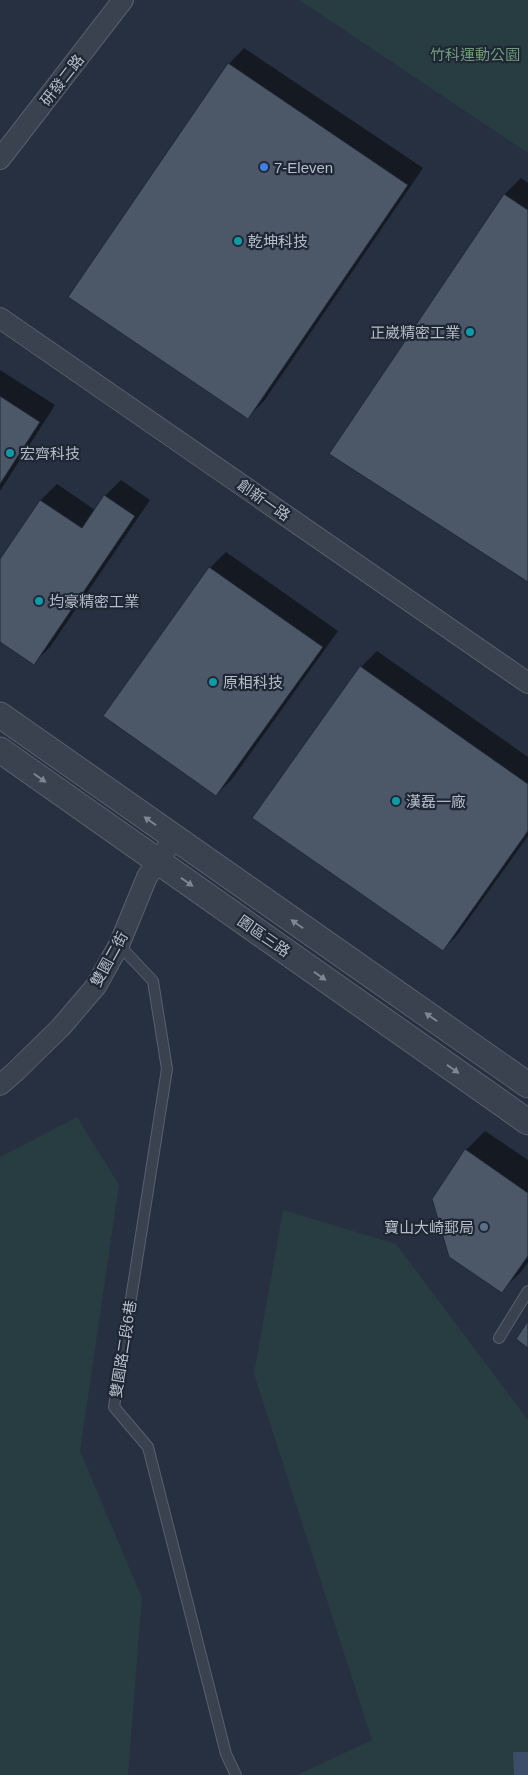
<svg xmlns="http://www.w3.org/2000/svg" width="528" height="1775" viewBox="0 0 528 1775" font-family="Helvetica,'Noto Sans TC',sans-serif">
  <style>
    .green { fill: #283d41 }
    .water { fill: #3c4d68 }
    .shadow { fill: #0007 }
    .building { fill: #4c5768; stroke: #212937 }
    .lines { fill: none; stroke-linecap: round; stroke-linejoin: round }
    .service-casing { stroke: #58606d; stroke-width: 12 }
    .minor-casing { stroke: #58606d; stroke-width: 22 }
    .tertiary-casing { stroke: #58606d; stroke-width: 27 }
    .service { stroke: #3a424f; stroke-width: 10 }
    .minor { stroke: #3a424f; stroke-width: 20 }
    .tertiary { stroke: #3a424f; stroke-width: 25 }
    .oneway { fill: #7e8693 }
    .shop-dot { fill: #3f7fe0; stroke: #1f2735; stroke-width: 2 }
    .culture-dot { fill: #0f9aa8; stroke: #1f2735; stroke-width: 2 }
    .service-dot { fill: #5c6f8a; stroke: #1f2735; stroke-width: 2 }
    .labels { text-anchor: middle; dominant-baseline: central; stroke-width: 4.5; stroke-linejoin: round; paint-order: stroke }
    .park-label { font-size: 15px; fill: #6e9a79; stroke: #1f2735 }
    .street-label { font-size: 15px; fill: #b6bdca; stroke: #1f2735 }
    .poi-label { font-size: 15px; fill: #b6bdca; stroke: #1f2735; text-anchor: start }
  </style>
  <rect width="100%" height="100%" fill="#263040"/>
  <g class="green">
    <polygon points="299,0 528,0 528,153"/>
    <polygon points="77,1117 119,1185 80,1451 142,1598 128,1775 0,1775 0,1157"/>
    <polygon points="283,1210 396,1244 528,1420 528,1775 297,1775 372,1740 254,1374"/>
  </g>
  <polygon class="water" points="513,1752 528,1752 528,1775 514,1775"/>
  <g class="shadow">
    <polygon points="244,48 423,168 264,401 248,417 229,64"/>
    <polygon points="521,178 528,183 528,581 331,453 505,194"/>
    <polygon points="0,370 55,405 0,491"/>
    <polygon points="121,480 150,500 50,647 34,663 0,640 0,561 41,500 57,484 95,510 105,496"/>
    <polygon points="226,552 338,631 232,779 216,795 210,568"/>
    <polygon points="377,651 528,757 528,836 458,934 443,950 361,667"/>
    <polygon points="485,1131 528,1160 528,1262 521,1272 501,1291 466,1150"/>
  </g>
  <g class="building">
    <polygon points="228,63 408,185 248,419 68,297"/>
    <polygon points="504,194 528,210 528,582 329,454"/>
    <polygon points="0,396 40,422 0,484"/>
    <polygon points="104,495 135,516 34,665 0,642 0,559 40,500 82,528"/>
    <polygon points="209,567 323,647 216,796 103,716"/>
    <polygon points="360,666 528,784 528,831 443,951 252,818"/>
    <polygon points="465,1149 528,1193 528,1256 502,1293 449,1257 432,1199"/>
    <polygon points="528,1321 528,1348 516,1339"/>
  </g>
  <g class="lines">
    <defs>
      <g id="service">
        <polyline points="119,945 153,981 167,1069 114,1407 148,1447 226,1754 236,1775"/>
        <polyline points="499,1338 528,1291"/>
      </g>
      <g id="minor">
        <polyline points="0,159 123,0"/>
        <polyline points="0,318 528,683"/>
        <polyline points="0,1085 15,1072 61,1027 96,986 119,945 147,877 174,838"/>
      </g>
      <g id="tertiary">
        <polyline points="0,715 528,1085"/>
        <polyline points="0,750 528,1122"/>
      </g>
    </defs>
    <use href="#service" class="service-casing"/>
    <use href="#minor" class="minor-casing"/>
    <use href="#tertiary" class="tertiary-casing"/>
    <use href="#service" class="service"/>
    <use href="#minor" class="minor"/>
    <use href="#tertiary" class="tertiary"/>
  </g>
  <defs><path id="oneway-solid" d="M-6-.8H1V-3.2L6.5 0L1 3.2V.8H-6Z" transform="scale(1.25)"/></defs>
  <g class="oneway">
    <use href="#oneway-solid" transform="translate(40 778) rotate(35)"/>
    <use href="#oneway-solid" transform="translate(150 821) rotate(-145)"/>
    <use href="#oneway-solid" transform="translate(187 882) rotate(35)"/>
    <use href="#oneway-solid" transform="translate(297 924) rotate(-145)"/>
    <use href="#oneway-solid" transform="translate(320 976) rotate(35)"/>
    <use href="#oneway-solid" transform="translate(431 1017) rotate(-145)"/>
    <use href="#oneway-solid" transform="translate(453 1069) rotate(35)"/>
  </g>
  <circle class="shop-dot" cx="264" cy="167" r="5"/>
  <g class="culture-dot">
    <circle cx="238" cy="241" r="5"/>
    <circle cx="470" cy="332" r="5"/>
    <circle cx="10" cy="453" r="5"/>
    <circle cx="39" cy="601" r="5"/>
    <circle cx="213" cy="682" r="5"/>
    <circle cx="396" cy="801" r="5"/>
  </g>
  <circle class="service-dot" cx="484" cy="1227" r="5"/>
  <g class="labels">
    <g class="park-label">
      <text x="475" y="54">竹科運動公園</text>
    </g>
    <g class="street-label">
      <text transform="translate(62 80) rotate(-52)">研發二路</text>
      <text transform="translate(264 500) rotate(35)">創新一路</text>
      <text transform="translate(264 936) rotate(35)">園區三路</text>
      <text transform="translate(109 959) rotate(-61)">雙園二街</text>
      <text transform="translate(123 1349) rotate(-81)">雙園路二段6巷</text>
    </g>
    <g class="poi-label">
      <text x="274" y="167">7-Eleven</text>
      <text x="248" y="241">乾坤科技</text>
      <text x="460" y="332" text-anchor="end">正崴精密工業</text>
      <text x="20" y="453">宏齊科技</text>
      <text x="49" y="601">均豪精密工業</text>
      <text x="223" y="682">原相科技</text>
      <text x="406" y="801">漢磊一廠</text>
      <text x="474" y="1227" text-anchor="end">寶山大崎郵局</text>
    </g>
  </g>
</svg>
